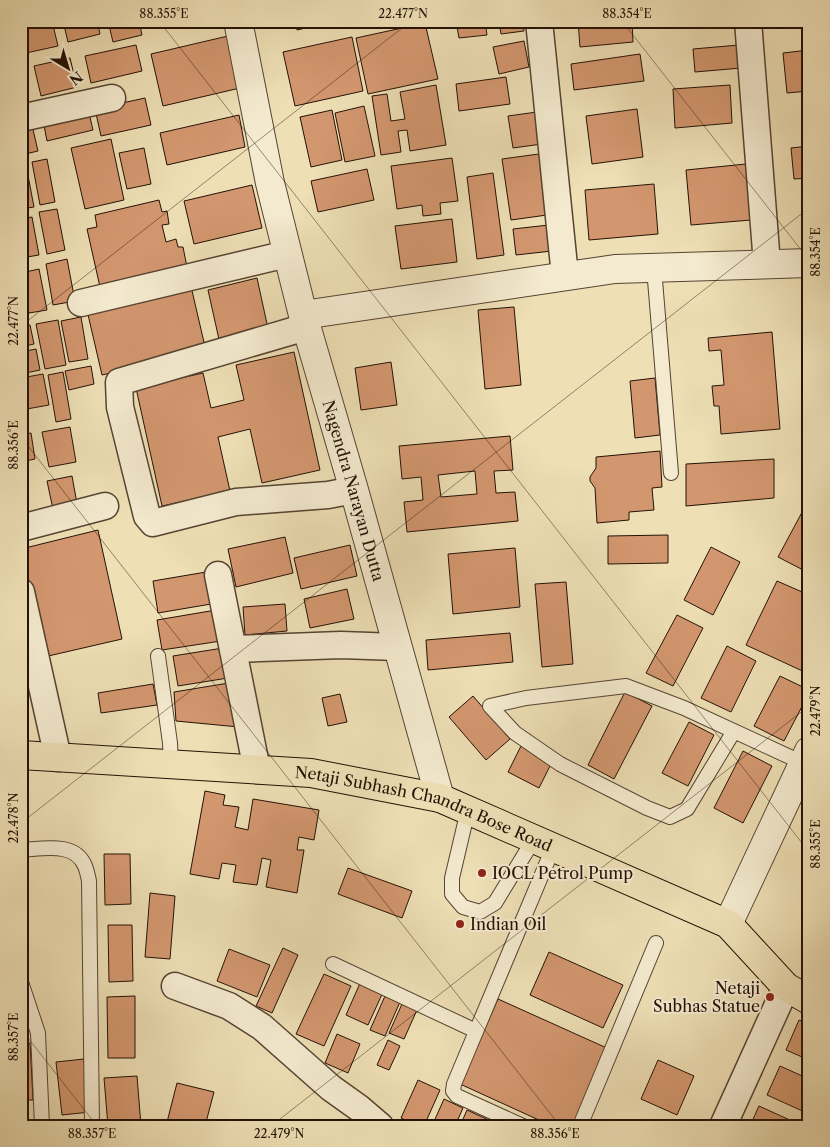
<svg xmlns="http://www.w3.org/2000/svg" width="830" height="1147" viewBox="0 0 830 1147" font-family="'Libre Caslon Text',serif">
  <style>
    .building { fill: #d3976f; stroke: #241106; fill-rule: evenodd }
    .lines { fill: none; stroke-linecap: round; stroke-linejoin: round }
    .service-casing { stroke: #564432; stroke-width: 16 }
    .minor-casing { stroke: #564432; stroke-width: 29 }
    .tertiary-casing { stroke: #564432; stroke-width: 30 }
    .primary-casing { stroke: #241106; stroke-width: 30 }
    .service { stroke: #f4eacf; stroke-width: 14 }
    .minor { stroke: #f4eacf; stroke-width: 26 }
    .tertiary { stroke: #f4eacf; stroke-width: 28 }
    .primary { stroke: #eedfb5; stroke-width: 28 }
    .ticks { fill: none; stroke: #241106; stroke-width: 1; stroke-opacity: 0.45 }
    .poi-dot { fill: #8f2418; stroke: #f4eacf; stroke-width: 2 }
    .labels { text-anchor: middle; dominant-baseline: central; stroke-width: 4; stroke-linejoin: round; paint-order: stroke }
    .street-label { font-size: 16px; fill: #241106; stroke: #f4eacf }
    .poi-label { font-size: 16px; fill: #241106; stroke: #f4eacf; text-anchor: start }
    .neatline { fill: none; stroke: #241106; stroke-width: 2 }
    .ticks-label { font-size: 12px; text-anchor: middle; fill: #241106 }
  </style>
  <rect width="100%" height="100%" fill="#eedfb5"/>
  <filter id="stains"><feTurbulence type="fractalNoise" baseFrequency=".004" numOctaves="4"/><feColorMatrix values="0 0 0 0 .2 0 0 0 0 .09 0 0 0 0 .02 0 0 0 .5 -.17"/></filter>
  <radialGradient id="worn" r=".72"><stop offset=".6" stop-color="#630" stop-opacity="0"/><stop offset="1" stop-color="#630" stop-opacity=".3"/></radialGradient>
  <g class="building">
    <polygon points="21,21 52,21 58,46 26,53 21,30"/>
    <polygon points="63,21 97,21 100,34 68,42"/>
    <polygon points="108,21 139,21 142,35 113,42"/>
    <polygon points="295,21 337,21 297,30"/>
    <polygon points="456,21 485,21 487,35 459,38"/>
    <polygon points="499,21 523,21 524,31 501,34"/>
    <polygon points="578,21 632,21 633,42 580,47"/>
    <polygon points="425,23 438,79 368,94 356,38"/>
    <polygon points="228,36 240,88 163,106 151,54"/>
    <polygon points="352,37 363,91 295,106 283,52"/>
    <polygon points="524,41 529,67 499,74 493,47"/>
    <polygon points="136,45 142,71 91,83 85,56"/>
    <polygon points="739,45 741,68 695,72 693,49"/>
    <polygon points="809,50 809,91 787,93 783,53"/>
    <polygon points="640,54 644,81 574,90 571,64"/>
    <polygon points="70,58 77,87 41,96 34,66"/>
    <polygon points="506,77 510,104 459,111 456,84"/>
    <polygon points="436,85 446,145 410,151 407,130 398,131 401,152 381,155 372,96 387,94 391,121 405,119 400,92"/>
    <polygon points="730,85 732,123 675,128 673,89"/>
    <polygon points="145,98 151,125 101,136 95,109"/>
    <polygon points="364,106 375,156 345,162 335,113"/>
    <polygon points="88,109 93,130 47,141 43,120"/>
    <polygon points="637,109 643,157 592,164 586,116"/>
    <polygon points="332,110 342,160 311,167 300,117"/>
    <polygon points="537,112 542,144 513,148 508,116"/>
    <polygon points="239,115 245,147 167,165 160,133"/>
    <polygon points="31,121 38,151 21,155 21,123"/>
    <polygon points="111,139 124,200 85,209 71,148"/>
    <polygon points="809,146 809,178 794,179 791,148"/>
    <polygon points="144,148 151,184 127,189 119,153"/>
    <polygon points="539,154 547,215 511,220 502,159"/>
    <polygon points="452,158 458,201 440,203 441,214 423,216 422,205 397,209 391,166"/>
    <polygon points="47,159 55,202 40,205 32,162"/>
    <polygon points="746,164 751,220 691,225 686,170"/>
    <polygon points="26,165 34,207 21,209 21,166"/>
    <polygon points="367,169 374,200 318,212 311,181"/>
    <polygon points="493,173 504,255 477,259 467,177"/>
    <polygon points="654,184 658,234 589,240 585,190"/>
    <polygon points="252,185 262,228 194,244 184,201"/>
    <polygon points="159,200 162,212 167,211 169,224 162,225 166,242 176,239 178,247 183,247 187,267 100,287 87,229 97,227 95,215"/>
    <polygon points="57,209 65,250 47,254 39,212"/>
    <polygon points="32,217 39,255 21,258 21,219"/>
    <polygon points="452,219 457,262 401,269 395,226"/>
    <polygon points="549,225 552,251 516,255 513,229"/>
    <polygon points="67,259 75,301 53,305 46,264"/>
    <polygon points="39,269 47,310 29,313 21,273"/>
    <polygon points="257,278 269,333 220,344 208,290"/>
    <polygon points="190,282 206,351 102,375 86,306"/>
    <polygon points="514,307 521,385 485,389 478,310"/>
    <polygon points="81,317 88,359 69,362 61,321"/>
    <polygon points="58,320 66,365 45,369 36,324"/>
    <polygon points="30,325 34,344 21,347 21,327"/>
    <polygon points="772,332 780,429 721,434 719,406 714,406 712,386 724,385 721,350 709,351 708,338"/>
    <polygon points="36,349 40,370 21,374 21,352"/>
    <polygon points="294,352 320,470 262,483 250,429 218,437 230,491 162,506 136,388 203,373 211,408 244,400 236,365"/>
    <polygon points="391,362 397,405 361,410 355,368"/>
    <polygon points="91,366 94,384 69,390 65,371"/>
    <polygon points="63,372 71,419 56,422 48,375"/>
    <polygon points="43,374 49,405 21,410 21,378"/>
    <polygon points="655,378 660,435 635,438 630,381"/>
    <polygon points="70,427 76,462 49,467 42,432"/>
    <polygon points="31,433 35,459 21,462 21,435"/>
    <path d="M510,436L513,470L494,471L496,493L515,492L518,521L407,532L404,502L423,500L421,477L402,479L399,446ZM475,471L477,494L441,497L438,475Z"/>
    <polygon points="660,451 662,487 652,488 654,510 629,512 629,520 597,523 595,488 590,481 590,477 596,468 596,457"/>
    <polygon points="774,459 774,498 686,506 686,464"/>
    <polygon points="72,476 78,509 54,514 47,481"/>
    <polygon points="807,503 809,504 809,573 778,557"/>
    <polygon points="98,530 122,639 44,657 21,549"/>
    <polygon points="668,535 668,563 608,564 608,536"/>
    <polygon points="285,537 293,573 236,587 228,549"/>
    <polygon points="350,545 357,576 301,589 294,558"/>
    <polygon points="711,547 740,562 713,615 684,600"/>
    <polygon points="515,548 520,607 453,614 448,554"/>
    <polygon points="212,571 217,603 158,613 153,581"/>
    <polygon points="777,581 809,595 809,674 746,645"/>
    <polygon points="566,582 573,664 542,667 535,584"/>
    <polygon points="347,589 354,619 310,628 304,599"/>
    <polygon points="285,604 287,631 245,635 243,607"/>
    <polygon points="216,610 221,641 162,650 157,620"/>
    <polygon points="677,615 703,628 673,686 646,673"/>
    <polygon points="510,633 513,662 428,670 426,640"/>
    <polygon points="727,646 756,661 731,712 701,698"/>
    <polygon points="223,648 228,678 178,686 173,656"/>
    <polygon points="780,676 809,690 809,693 784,741 754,726"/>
    <polygon points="235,682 239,727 176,721 174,692"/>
    <polygon points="153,684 157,705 101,713 98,693"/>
    <polygon points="625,692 652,706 614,779 588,765"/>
    <polygon points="340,694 347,722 328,726 322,698"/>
    <polygon points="473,696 510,739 486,760 449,717"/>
    <polygon points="689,722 714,735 688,786 662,773"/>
    <polygon points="521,746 552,762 539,788 508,772"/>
    <polygon points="743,751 772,766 743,823 714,808"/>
    <polygon points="205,791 225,795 223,805 239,807 235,827 248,830 253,799 319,810 314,840 299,837 297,850 304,850 297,893 266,887 271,860 262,858 257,885 233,882 236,865 222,863 219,879 190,874"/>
    <polygon points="104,854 130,854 131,904 105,905"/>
    <polygon points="348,868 412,891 402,918 338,894"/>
    <polygon points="150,893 175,896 170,959 145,957"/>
    <polygon points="108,925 132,925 133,981 109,982"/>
    <polygon points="283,948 298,955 272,1013 256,1006"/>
    <polygon points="229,949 270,965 257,997 217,981"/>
    <polygon points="549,952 623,985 603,1028 530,995"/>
    <polygon points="324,974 351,986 324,1046 296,1034"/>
    <polygon points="361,981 384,990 368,1025 346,1015"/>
    <polygon points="135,996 135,1058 108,1058 107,997"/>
    <polygon points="385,996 400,1002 385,1036 370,1030"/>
    <polygon points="498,999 609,1049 574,1126 552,1126 460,1084"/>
    <polygon points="402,1004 417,1010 404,1039 389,1033"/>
    <polygon points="799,1020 809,1024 809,1060 786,1050"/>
    <polygon points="337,1034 360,1044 348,1073 325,1063"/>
    <polygon points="388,1040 400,1046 389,1070 377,1065"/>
    <polygon points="30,1043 33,1100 21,1100 21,1044"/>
    <polygon points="84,1059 90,1112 62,1115 56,1062"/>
    <polygon points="658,1060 694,1076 677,1115 641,1099"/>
    <polygon points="780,1066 809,1079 809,1114 767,1095"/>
    <polygon points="137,1076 141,1126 108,1126 104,1078"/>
    <polygon points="418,1080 440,1090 424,1126 418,1126 401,1118"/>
    <polygon points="177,1083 214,1092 205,1126 166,1126"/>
    <polygon points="444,1099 463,1108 455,1126 432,1126"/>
    <polygon points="759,1106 803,1126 750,1126"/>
    <polygon points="467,1110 493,1122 491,1126 460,1126"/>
  </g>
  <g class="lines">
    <defs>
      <g id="service">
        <polyline points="654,268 671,473"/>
        <polyline points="158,656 170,743 171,764"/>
        <polyline points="734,731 687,809 670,817 647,808 560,764 515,733 490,706 526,698 626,686 684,708 803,763"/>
        <polyline points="468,810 452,878 452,894 463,907 480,912 495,903 534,839"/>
        <path d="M21,850C42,849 75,841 85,866C87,871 88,876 89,881L92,1126"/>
        <polyline points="333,964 476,1031"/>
        <polyline points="21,982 38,1033 42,1126"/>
        <polyline points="523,1126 457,1096 453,1091 454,1084 553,848"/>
        <polyline points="580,1126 656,943"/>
      </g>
      <g id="minor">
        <polyline points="539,21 565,276"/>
        <polyline points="748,21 767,264"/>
        <polyline points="21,118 112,98"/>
        <polyline points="81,303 287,254"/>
        <polyline points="306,327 119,382 120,407 147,516 153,523 236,502 328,495 354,490"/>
        <polyline points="21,528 105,506"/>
        <polyline points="218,575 257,770"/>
        <polyline points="21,592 58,758"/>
        <polyline points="233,649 341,645 397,647"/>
        <polyline points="175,986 229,1006 262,1027 331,1088 359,1108 380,1126"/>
        <polyline points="723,1126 786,987"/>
      </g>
      <g id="tertiary">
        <path id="s1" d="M238,21L270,183L303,315L354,490L440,798"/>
        <polyline points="303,315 615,269 809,263"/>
        <polyline points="728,924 809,751"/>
      </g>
      <g id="primary">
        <path id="s2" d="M21,755L311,773L440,798L728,924L786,987L809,1000"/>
      </g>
    </defs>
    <use href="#service" class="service-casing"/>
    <use href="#minor" class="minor-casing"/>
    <use href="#tertiary" class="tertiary-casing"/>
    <use href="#primary" class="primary-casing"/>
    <use href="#service" class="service"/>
    <use href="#minor" class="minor"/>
    <use href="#tertiary" class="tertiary"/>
    <use href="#primary" class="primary"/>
  </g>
  <path class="ticks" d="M159,21L809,852M622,21L809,260M21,326L411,21M21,437L560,1126M21,823L809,208M21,1029L97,1126M271,1126L809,706"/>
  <g class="poi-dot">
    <circle cx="482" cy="873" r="5"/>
    <circle cx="460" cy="924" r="5"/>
    <circle cx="770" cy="997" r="5"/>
  </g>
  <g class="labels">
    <g class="street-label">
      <text stroke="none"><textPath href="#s1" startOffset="484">Nagendra Narayan Dutta</textPath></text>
      <text stroke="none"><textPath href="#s2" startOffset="409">Netaji Subhash Chandra Bose Road</textPath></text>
    </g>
    <g class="poi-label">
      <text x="492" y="873">IOCL Petrol Pump</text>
      <text x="470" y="924">Indian Oil</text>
      <text x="760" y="988" text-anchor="end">Netaji<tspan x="760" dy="18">Subhas Statue</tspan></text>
    </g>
  </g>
  <rect width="830" height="1147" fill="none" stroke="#eedfb5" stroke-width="55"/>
  <g transform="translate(68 68) rotate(142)" stroke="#f4eacf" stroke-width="4" paint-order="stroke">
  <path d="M0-4L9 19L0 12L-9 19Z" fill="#241106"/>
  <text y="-8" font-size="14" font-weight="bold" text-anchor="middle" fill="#241106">N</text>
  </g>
  <rect x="28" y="28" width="774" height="1092" class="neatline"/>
  <g class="ticks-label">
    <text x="164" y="18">88.355°E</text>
    <text x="403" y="18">22.477°N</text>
    <text x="627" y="18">88.354°E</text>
    <text transform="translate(816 252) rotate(-90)" y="4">88.354°E</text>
    <text transform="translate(14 321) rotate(-90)" y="4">22.477°N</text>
    <text transform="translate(14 445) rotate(-90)" y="4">88.356°E</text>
    <text transform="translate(816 711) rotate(-90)" y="4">22.479°N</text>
    <text transform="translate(14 818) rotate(-90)" y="4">22.478°N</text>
    <text transform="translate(816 844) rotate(-90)" y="4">88.355°E</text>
    <text transform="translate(14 1037) rotate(-90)" y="4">88.357°E</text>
    <text x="92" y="1138">88.357°E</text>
    <text x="279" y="1138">22.479°N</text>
    <text x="555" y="1138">88.356°E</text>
  </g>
  <rect width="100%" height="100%" filter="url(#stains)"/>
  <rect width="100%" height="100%" fill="url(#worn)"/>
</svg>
